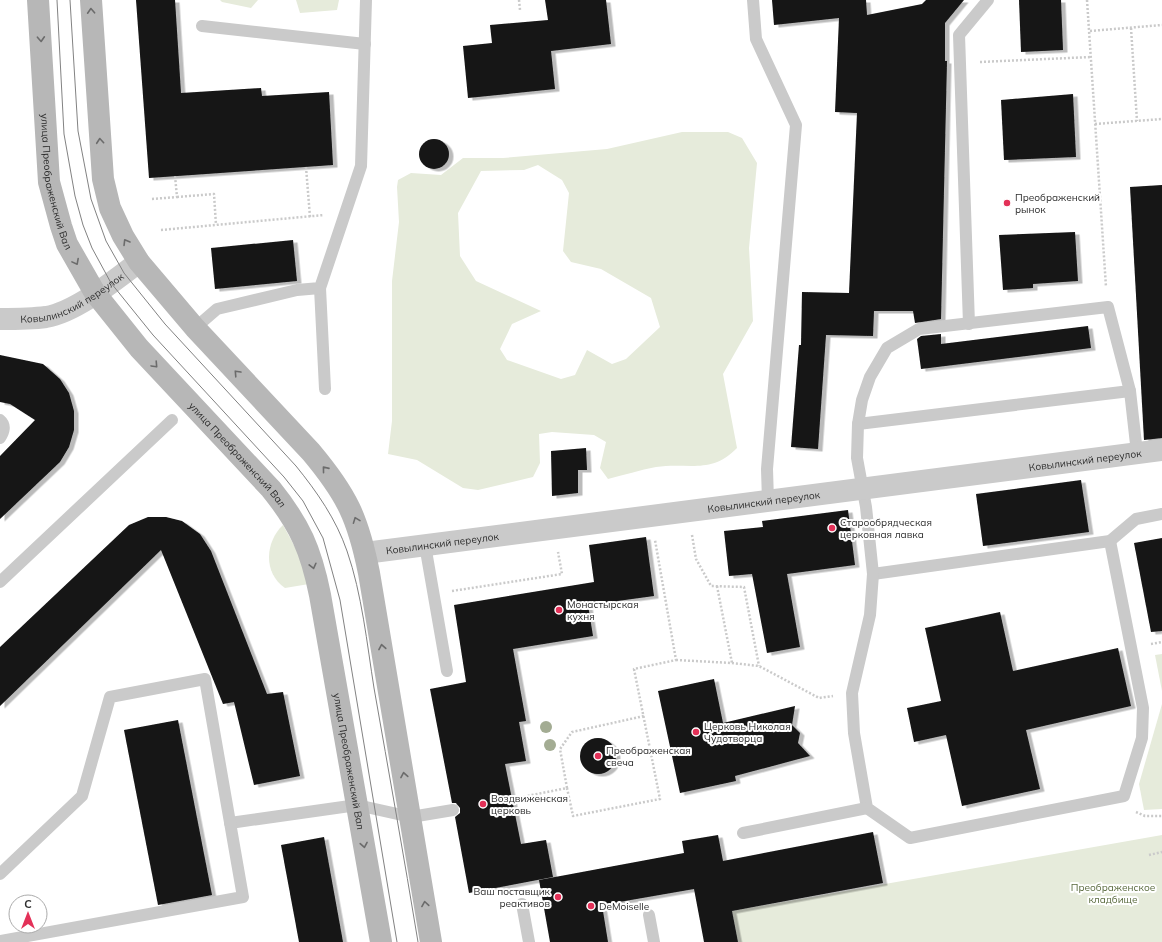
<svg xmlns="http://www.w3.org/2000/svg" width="1162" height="942" viewBox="0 0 1162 942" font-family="Mulish,sans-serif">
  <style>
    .green { fill: #e6ebdb; fill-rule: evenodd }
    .building { fill: #141414; filter: url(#shadow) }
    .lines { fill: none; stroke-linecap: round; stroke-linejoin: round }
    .path { stroke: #cacaca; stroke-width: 2.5; stroke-dasharray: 2 2; stroke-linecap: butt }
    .service { stroke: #cacaca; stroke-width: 12 }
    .minor { stroke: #cacaca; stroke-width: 22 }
    .secondary { stroke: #b7b7b7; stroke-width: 22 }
    .tram { stroke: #828282; stroke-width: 1 }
    .tree { fill: #a3ac93 }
    .oneway { stroke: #6b6b6b }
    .poi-dot { fill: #e33158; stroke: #fff; stroke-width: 1.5 }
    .labels { text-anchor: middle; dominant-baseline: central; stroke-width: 4; stroke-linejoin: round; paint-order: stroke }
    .street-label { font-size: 10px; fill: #2d2d2d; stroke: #fff }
    .poi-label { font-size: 10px; fill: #2d2d2d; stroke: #fff; text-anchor: start }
    .park-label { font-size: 10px; fill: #57683b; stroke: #fff }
  </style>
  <defs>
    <filter id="shadow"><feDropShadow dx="4.5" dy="2.5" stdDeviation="0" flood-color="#0004"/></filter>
  </defs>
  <rect width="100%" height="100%" fill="#fff"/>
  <g class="green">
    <polygon points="220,0 258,0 251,8 222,2"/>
    <polygon points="296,0 339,0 337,10 300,13"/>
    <path d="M682,132H728L742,138L757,163L749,248L753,321L723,374L737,448C711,475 688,462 656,467C640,470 624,475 608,479L600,468L606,442L594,435L552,432L539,434L540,463L533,477L478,490L463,488L417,460L388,454L392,421V281L399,222L397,187L398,180L411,173L441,175L463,158H503L607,149ZM538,165L562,180L569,193L563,251L571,262L601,269L651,298L660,327L626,359L612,364L587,350L575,375L561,379L507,360L500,349L512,324L541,311L476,281L460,256L458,213L481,171L524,170Z"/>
    <path d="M283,525L301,558L309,584L285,588C263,573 265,542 283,525Z"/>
    <polygon points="1162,654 1162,691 1155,655"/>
    <polygon points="1162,704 1162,809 1144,810 1139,784"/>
    <polygon points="1162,835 1162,942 738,942 732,911"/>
  </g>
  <g class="building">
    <polygon points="136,0 175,0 181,93 261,88 262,96 329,92 333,165 149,178"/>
    <polygon points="545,0 606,0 611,44 551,51 555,89 468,98 463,46 492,43 490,25 548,20"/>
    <polygon points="772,0 866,0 867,15 922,4 926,0 964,0 945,23 945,61 947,61 941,319 915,323 913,311 874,311 873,336 826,335 818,449 791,447 799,345 801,345 802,292 849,293 857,113 835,112 839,18 774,25"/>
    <polygon points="1019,0 1061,0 1063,50 1021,52"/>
    <polygon points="1073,94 1076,157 1004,160 1001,100"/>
    <circle cx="434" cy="154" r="15"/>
    <polygon points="1162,185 1162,438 1144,440 1130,187"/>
    <polygon points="1075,232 1078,281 1033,284 1033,288 1003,290 999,235"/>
    <polygon points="293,240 297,281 215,289 211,248"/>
    <polygon points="1088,326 1091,348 921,369 917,339 921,336 941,334 941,344"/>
    <polygon points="0,355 43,364 60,379 69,393 74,411 74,430 69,447 60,462 0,519 0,456 35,420 10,404 0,402"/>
    <polygon points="586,448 587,470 578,470 578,493 552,496 551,451"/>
    <polygon points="1081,480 1089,532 983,546 976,494"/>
    <polygon points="848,510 855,565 787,574 800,647 767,653 752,574 729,576 724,531 763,527 762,521"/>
    <polygon points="148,517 166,517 182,521 200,534 211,551 267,694 283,692 300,776 254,785 234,702 223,704 161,550 0,706 0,647 129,525"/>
    <polygon points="646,537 654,596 588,605 593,636 513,649 526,721 519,722 526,761 505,764 521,844 546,840 553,877 469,893 455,817 460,813 460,808 456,803 452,803 430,689 466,682 454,605 594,582 589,545"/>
    <polygon points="1162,538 1162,631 1151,632 1134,543"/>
    <polygon points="1000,612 1013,671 1118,648 1131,706 1026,730 1040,789 962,806 946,735 914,742 907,708 941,701 925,628"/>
    <polygon points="714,679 723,723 795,706 792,725 800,733 798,743 810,756 735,776 736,781 680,793 658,691"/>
    <polygon points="178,720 212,895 158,905 124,730"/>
    <circle cx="598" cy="756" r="18"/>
    <polygon points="873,832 883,883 732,911 738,942 704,942 694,889 602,905 608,942 550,942 539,880 684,853 682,841 718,835 723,861"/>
    <polygon points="324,837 343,942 299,942 281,845"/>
  </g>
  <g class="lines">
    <g class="path">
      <polyline points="519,0 520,10"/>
      <polyline points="1087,0 1106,287"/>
      <polyline points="1131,28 1137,121"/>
      <polyline points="1090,31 1162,25"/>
      <polyline points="980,62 1091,57"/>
      <polyline points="1095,124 1162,119"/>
      <polyline points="306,167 310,217"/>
      <polyline points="177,197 214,194 216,225"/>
      <polyline points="152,199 177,197 175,176"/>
      <polyline points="161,230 324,215"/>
      <polyline points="692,535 696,559 711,586 744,587 759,666"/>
      <polyline points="717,586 732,663"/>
      <polyline points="452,591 562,574 558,552"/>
      <polyline points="1151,644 1162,642"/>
      <polyline points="676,660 732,663 759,666 819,698 833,696"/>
      <polyline points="567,788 560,749 572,732 644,716"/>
      <polyline points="512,799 567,788 573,816 660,799 634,669 676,660 655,540"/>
      <polyline points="1136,812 1145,816 1162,816"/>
      <polyline points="1149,855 1162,852"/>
    </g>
    <g class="service">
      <polyline points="753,0 756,39 796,125 767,469 768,501"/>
      <polyline points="202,26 365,44"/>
      <polyline points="320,288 325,389"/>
      <polyline points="969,324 959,35 988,0"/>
      <polyline points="195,328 217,309 297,290 320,288 361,166 366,0"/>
      <path d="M0,420C6,425 4,432 0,438"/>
      <polyline points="858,424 1130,391"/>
      <polyline points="1137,453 1130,391 1108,307 919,329 887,348 870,377 862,400 858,424 857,458 866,507 873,574 1110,541 1136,519 1162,514"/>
      <polyline points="425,545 447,671"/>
      <polyline points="873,574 870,615 852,693 854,733 867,808 910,838 1124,796 1142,738 1143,708 1110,541"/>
      <polyline points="0,582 172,420"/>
      <polyline points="230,823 357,805 411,817 453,810"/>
      <polyline points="743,833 867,808"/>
      <polyline points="0,874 82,796 110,697 205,679 243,897 0,941"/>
      <polyline points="522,904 529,942"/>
      <polyline points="649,915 654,942"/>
    </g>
    <g class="minor">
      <path id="s1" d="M0,319C15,319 31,319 46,317C76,312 115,280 139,262"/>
      <path id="s2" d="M365,553L1162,450"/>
    </g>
    <g class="secondary">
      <path id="s3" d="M38,0L49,182L61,226L67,244L95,293L139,348L271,489C300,525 311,550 320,595L381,942"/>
      <path d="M91,0L103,179L110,208L123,236L139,262L195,328L311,452C347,495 358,518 369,573L431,942"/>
    </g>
    <g class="tram">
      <polyline points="57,0 64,134 75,196 83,225 92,248 111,283 153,335 284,477 303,501 323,538 340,600 397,942"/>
      <path d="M70,0L78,131L91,199L106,241L124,273L165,324L296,466C317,492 336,519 347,551C362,594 367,644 374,688C389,773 404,857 418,942"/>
    </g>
  </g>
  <g class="tree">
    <circle cx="546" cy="727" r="6"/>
    <circle cx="550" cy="745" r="6"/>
  </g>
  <defs><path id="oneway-chevron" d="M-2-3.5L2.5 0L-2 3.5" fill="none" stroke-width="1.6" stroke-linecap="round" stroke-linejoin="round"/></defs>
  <g class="oneway">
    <use href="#oneway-chevron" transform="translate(91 11) rotate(-93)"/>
    <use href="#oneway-chevron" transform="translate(41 39) rotate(87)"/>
    <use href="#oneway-chevron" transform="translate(100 141) rotate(-95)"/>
    <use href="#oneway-chevron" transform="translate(126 242) rotate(-121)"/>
    <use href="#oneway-chevron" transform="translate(76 262) rotate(62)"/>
    <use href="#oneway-chevron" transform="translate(155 365) rotate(47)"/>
    <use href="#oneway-chevron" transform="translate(237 373) rotate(-133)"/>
    <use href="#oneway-chevron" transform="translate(325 469) rotate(-129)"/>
    <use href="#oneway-chevron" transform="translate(356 520) rotate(-111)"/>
    <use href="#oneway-chevron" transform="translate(313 566) rotate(76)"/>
    <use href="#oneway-chevron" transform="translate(382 647) rotate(-100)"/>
    <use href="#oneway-chevron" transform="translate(404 775) rotate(-100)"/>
    <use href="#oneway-chevron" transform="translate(364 845) rotate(80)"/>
    <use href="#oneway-chevron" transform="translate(425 904) rotate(-99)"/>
  </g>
  <g class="poi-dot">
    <circle cx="1007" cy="203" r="4"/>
    <circle cx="832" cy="528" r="4"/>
    <circle cx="559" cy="610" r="4"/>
    <circle cx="696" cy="732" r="4"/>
    <circle cx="598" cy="756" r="4"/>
    <circle cx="483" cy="804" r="4"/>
    <circle cx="558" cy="897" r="4"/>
    <circle cx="591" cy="906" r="4"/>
  </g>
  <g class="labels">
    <g class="street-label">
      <text stroke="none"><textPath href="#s3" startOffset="183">улица Преображенский Вал</textPath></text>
      <text stroke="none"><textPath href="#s1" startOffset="77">Ковылинский переулок</textPath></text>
      <text stroke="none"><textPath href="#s3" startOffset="519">улица Преображенский Вал</textPath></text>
      <text stroke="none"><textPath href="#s2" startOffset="726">Ковылинский переулок</textPath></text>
      <text stroke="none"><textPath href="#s2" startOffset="402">Ковылинский переулок</textPath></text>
      <text stroke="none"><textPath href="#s2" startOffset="78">Ковылинский переулок</textPath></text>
      <text stroke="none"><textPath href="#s3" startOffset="854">улица Преображенский Вал</textPath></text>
    </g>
    <g class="poi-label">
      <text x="1015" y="197">Преображенский<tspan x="1015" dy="12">рынок</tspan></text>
      <text x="840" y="522">Старообрядческая<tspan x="840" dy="12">церковная лавка</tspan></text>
      <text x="567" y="604">Монастырская<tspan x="567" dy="12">кухня</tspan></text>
      <text x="704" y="726">Церковь Николая<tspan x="704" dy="12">Чудотворца</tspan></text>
      <text x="606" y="750">Преображенская<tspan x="606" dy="12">свеча</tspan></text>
      <text x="491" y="798">Воздвиженская<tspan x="491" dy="12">церковь</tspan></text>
      <text x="550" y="891" text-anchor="end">Ваш поставщик<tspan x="550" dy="12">реактивов</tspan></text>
      <text x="599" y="906">DeMoiselle</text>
    </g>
    <g class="park-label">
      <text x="1113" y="887">Преображенское<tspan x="1113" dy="12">кладбище</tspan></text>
    </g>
  </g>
  <g transform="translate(28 914)"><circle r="19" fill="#ffffff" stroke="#ababab"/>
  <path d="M0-3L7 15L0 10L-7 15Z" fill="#e33158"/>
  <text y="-6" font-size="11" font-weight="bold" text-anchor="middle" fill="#2d2d2d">С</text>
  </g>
</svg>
